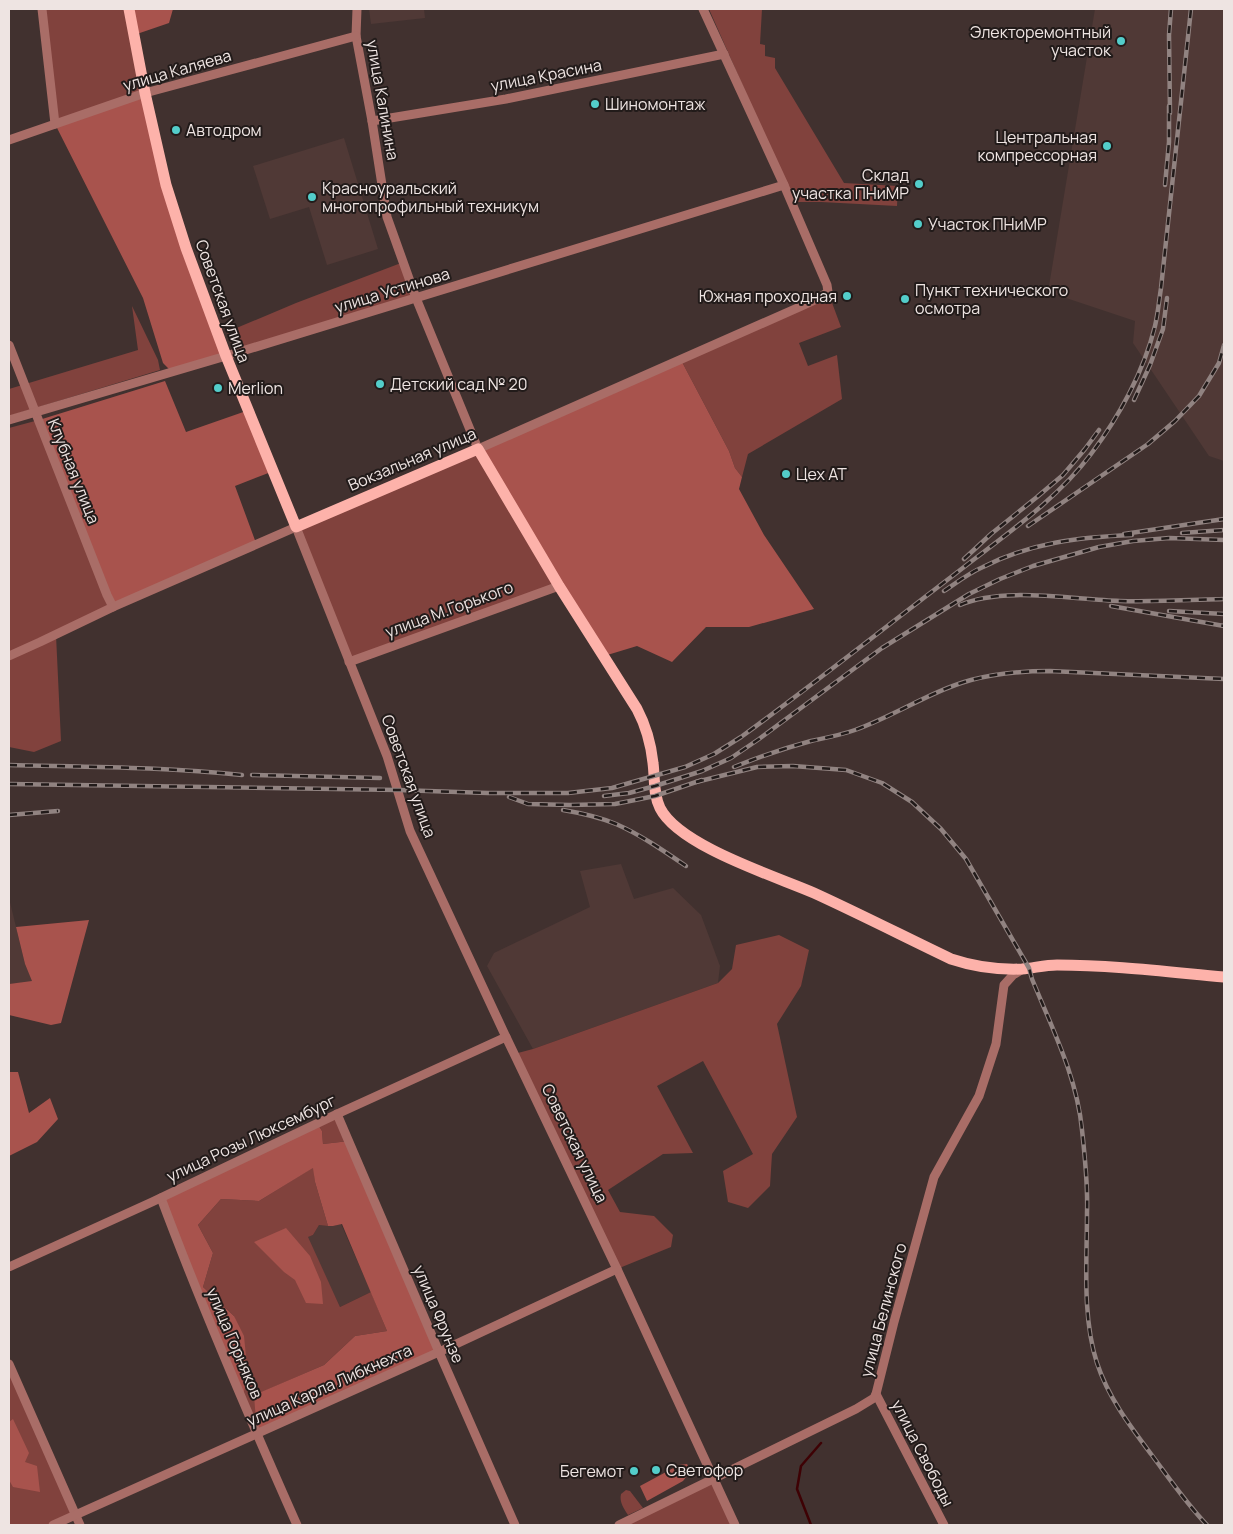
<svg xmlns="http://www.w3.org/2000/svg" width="1233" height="1534" viewBox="0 0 1233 1534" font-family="Manrope,sans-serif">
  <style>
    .built { fill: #503936 }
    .green { fill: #81423d }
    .forest { fill: #a8534d }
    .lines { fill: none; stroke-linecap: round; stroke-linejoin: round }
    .stream { stroke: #3e0104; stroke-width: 2.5 }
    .minor { stroke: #a96d67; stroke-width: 9 }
    .major { stroke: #fdb2aa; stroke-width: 11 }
    .rail-casing { stroke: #918381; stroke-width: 4.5 }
    .rail { stroke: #221b1a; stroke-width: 2.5; stroke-dasharray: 8; stroke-linecap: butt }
    .poi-dot { fill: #53cdca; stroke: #221b1a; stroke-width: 2 }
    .labels { text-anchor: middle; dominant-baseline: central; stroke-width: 4; stroke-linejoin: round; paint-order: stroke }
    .poi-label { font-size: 16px; fill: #eee4e2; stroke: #221b1a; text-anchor: start }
    .street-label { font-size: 16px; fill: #eee4e2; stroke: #221b1a }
  </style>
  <rect width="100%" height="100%" fill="#41312f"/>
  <g class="built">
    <polygon points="369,9 424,9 425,18 371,24"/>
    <polygon points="1095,9 1224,9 1224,461 1209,456 1133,343 1135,321 1048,292"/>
    <polygon points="344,138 378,249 327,265 309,207 270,219 253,166"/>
    <polygon points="621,864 634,899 673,888 701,915 720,966 718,983 533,1049 487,966 494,953 590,907 580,871"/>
    <polygon points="9,898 25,964 33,982 9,984"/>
    <polygon points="341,1224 371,1292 340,1307 307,1237 313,1235 319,1225 333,1226"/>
  </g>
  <g class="green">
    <polygon points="42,9 129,9 145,93 55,124"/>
    <polygon points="709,9 762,9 760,44 765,45 765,56 775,58 775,68 844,183 898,186 897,206 821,202 794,202"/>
    <polygon points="401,263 412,296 235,351 227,332 296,303"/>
    <polygon points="828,292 841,327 799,343 808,366 837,355 842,399 748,454 742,477 735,468 729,451 681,360"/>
    <polygon points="132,306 158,360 160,370 9,416 9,389 138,350"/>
    <polygon points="35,421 113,607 56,635 61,741 34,752 9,747 9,428"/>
    <polygon points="478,449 559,586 349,662 296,527"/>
    <polygon points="779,935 809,950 801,986 777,1024 797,1117 772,1154 770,1186 748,1208 728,1202 723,1171 753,1154 703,1061 657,1086 693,1153 663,1154 608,1190 620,1212 654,1216 673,1235 671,1247 617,1269 514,1054 533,1049 718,983 732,969 736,945"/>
    <polygon points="337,1114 349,1141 323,1144 322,1131 317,1123"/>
    <polygon points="314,1167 315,1182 328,1226 319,1225 313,1235 308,1237 340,1307 371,1292 387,1331 355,1336 324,1365 255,1395 257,1434 242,1398 234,1316 203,1287 213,1253 198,1225 221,1199 259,1201"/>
    <polygon points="14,1376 75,1515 53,1525 9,1525 9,1378"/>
    <polygon points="713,1479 735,1525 619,1525"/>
    <path d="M626,1490L630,1491L643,1508L628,1515C624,1509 619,1502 621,1494Z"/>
  </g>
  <g class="forest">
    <polygon points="129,9 173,9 169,23 134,35"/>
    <polygon points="145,93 166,185 226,357 169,369 163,363 143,298 55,124"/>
    <polygon points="681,360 729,451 735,468 742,477 739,489 764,535 814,609 749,627 706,627 672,662 637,646 604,656 478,449"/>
    <polygon points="165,381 186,432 249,410 271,472 235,486 256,543 113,607 39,420"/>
    <polygon points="89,920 61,1023 51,1025 9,1015 9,984 32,981 25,964 16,927"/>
    <polygon points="9,1072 18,1072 29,1113 50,1098 58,1119 37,1142 9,1156"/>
    <polygon points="317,1123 322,1131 323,1144 349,1141 439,1352 257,1434 254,1395 324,1365 355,1336 387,1331 342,1224 333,1226 328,1226 315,1182 313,1168 259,1201 221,1199 198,1225 213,1253 203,1287 234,1316 244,1336 248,1377 242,1398 161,1198"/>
    <polygon points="286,1228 310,1256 321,1282 323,1304 306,1303 295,1280 284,1272 254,1242"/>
    <polygon points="13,1419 29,1453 25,1462 37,1466 40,1492 13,1487 9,1480 9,1422"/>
    <polygon points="687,1464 691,1471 683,1481 647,1501 640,1486 679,1465"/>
  </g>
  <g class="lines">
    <polyline class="stream" points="811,1525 797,1489 801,1466 821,1443"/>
    <g class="minor">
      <polyline points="42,9 55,124"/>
      <polyline points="357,9 356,36 372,121 387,217 416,298 478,449 804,305 819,298 828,292 827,285 784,185 703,9"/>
      <polyline points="372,121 506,99 724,54"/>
      <polyline points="9,140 145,93 356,36"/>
      <polyline points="9,345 107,595 113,607"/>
      <polyline points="9,420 226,356 784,185"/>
      <polyline points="9,656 40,642 113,607 296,527 387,756 410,831 506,1037 617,1269 735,1525"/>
      <polyline points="349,662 559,586"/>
      <polyline points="337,1114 439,1352 515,1525"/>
      <path d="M161,1198C202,1308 249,1417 297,1525"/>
      <polyline points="9,1267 152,1202 337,1114 506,1037"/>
      <polyline points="9,1364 80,1525"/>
      <polyline points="876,1394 944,1525"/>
      <polyline points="53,1525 439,1352 617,1269"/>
      <polyline points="619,1525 856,1409 874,1398 876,1394 894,1322 934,1177 979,1096 996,1044 1004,985 1013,975 1023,969"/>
    </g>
    <path class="major" d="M129,9L145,93L166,185L186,248L226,356L296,527L478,449L559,586L637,709C646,726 651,744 653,763C655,778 653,794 660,808C679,846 775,876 814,893C860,914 905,937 951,959C975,967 997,970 1022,969C1034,968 1045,965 1057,965C1112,965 1169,972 1224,977"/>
    <defs>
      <g id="rail">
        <polyline points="1170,113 1169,35 1171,9"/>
        <polyline points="1165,185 1169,142 1169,106"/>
        <polyline points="1134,400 1150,365 1163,329 1167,298"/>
        <polyline points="1028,526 1148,444 1175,421 1199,396 1219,363 1224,345"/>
        <polyline points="1182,533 1224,530"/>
        <polyline points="1124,534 1224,519"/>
        <polyline points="964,559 991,534 1037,497 1063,475 1085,449 1099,430"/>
        <path d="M944,591C956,583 969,573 983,567C1030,543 1079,537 1132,535"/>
        <path d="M960,605C1003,586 1074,600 1120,601C1155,602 1190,600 1224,599"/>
        <polyline points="1111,606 1224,626"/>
        <polyline points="1169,611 1224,614"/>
        <path d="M9,765C87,767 165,767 242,775"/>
        <path d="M734,767C759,757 785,748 811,741C825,738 841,735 855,730C894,716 931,691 971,680C997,673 1023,671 1050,671L1224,679"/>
        <polyline points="252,775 380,778"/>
        <path d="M696,782L757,767L793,766L846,770L882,783L912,802L941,829L966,859L1029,968L1032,979C1052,1028 1077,1077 1082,1130C1085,1157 1088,1186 1087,1213C1087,1261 1082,1317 1097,1363C1108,1397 1130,1426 1151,1454C1169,1478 1186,1503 1207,1525"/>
        <path d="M9,784L398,790L488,793H568L612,788L685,767L714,754L741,737C814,684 884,628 955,574C1002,537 1055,502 1091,454C1119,417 1144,371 1155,326C1158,313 1159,301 1161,288L1191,9"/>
        <polyline points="604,796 629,793 655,786 702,771 731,758 759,739 882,648 969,594 1000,579 1033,566 1099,547 1133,541 1169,538 1224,540"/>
        <polyline points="509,797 528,804 570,805 615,804 655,796 702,780"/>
        <path d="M563,810C581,813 599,817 616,824C641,835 664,851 686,866"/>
        <polyline points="9,815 58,811"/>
      </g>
    </defs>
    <use href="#rail" class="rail-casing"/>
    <use href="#rail" class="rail"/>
  </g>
  <g class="poi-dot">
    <circle cx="1121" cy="41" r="5"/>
    <circle cx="595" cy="104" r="5"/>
    <circle cx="176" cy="130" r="5"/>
    <circle cx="1107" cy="146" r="5"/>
    <circle cx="919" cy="184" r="5"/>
    <circle cx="312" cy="197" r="5"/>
    <circle cx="918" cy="224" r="5"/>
    <circle cx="847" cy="296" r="5"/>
    <circle cx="905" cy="299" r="5"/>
    <circle cx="380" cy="384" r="5"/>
    <circle cx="218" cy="388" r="5"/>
    <circle cx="786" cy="474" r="5"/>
    <circle cx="656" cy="1470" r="5"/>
    <circle cx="634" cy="1471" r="5"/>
  </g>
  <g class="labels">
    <g class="poi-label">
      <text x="1111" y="32" text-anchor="end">Электоремонтный<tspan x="1111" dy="18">участок</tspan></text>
      <text x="605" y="104">Шиномонтаж</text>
      <text x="186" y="130">Автодром</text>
      <text x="1097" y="137" text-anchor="end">Центральная<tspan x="1097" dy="18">компрессорная</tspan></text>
      <text x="909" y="175" text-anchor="end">Склад<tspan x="909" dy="18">участка ПНиМР</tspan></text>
      <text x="322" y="188">Красноуральский<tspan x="322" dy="18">многопрофильный техникум</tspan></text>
      <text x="928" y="224">Участок ПНиМР</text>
      <text x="915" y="290">Пункт технического<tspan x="915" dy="18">осмотра</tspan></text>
      <text x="837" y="296" text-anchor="end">Южная проходная</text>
      <text x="390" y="384">Детский сад № 20</text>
      <text x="228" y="388">Merlion</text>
      <text x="796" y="474">Цех АТ</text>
      <text x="666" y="1470">Светофор</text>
      <text x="624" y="1471" text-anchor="end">Бегемот</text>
    </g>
    <g class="street-label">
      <text transform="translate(177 70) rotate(-16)">улица Каляева</text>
      <text transform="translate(546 75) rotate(-11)">улица Красина</text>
      <text transform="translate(383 100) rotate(80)">улица Калинина</text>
      <text transform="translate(392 290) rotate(-17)">улица Устинова</text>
      <text transform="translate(223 301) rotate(70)">Советская улица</text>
      <text transform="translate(412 459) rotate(-23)">Вокзальная улица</text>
      <text transform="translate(74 471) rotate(68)">Клубная улица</text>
      <text transform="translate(449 609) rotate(-20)">улица М.Горького</text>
      <text transform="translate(409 776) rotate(70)">Советская улица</text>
      <text transform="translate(251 1138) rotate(-25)">улица Розы Люксембург</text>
      <text transform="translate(575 1143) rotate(64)">Советская улица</text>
      <text transform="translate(883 1310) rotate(-75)">улица Белинского</text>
      <text transform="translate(439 1314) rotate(67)">улица Фрунзе</text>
      <text transform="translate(235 1343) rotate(67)">улица Горняков</text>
      <text transform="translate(329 1385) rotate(-24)">улица Карла Либкнехта</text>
      <text transform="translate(923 1453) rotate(63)">улица Свободы</text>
    </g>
  </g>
  <rect width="1233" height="1534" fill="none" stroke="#eee4e2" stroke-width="20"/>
</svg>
